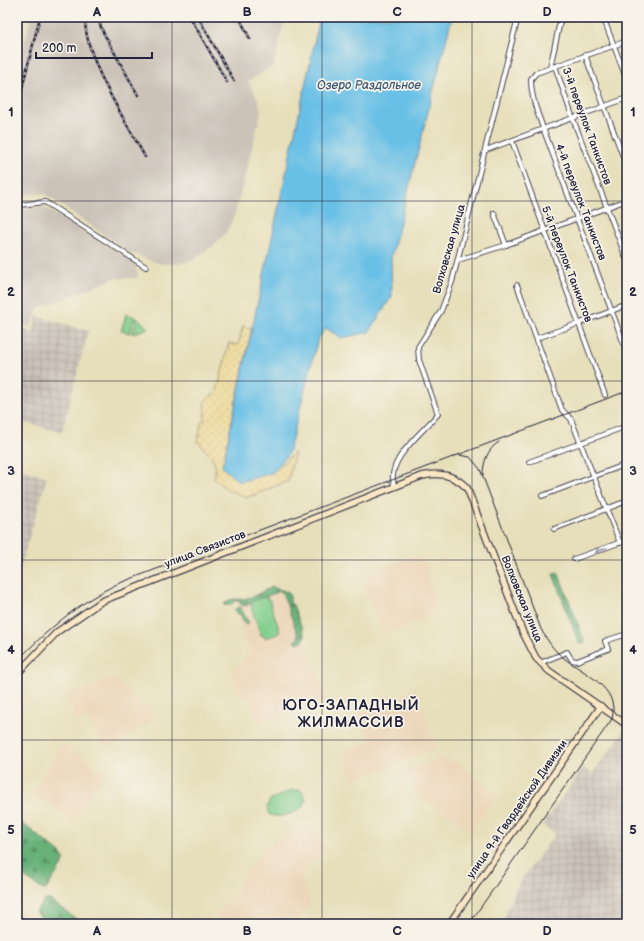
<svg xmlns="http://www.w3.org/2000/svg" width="644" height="941" viewBox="0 0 644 941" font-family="'Balsamiq Sans',sans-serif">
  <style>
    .built { fill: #ecd7ba }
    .industrial { fill: url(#industrial-grid) }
    .railway { fill: #cbc2b8 }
    .forest { fill: url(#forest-firs); stroke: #456a5a }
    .sand { fill: url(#sand-dots); stroke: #887e6c }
    .green { fill: #81ce8c; stroke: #527864 }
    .water { fill: #69c0e6; stroke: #467190 }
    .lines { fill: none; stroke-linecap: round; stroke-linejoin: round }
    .street-casing { stroke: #403e4e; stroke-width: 6 }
    .secondary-casing { stroke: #403e4e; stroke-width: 8 }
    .primary-casing { stroke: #403e4e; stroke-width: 8 }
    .street { stroke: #fff; stroke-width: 4 }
    .secondary { stroke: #f9e7c3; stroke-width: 5.5 }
    .primary { stroke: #f0c469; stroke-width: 6 }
    .tram { stroke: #22223b; stroke-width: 1 }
    .rail-casing { stroke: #22223b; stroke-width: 2.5 }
    .rail { stroke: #f7f3e8; stroke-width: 1; stroke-dasharray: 3; stroke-linecap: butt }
    .oneway { stroke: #9c9ca7 }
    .grid { fill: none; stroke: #22223b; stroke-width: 1; stroke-opacity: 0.55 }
    .labels { text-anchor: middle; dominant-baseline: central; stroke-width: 3.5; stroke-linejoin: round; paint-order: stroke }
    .street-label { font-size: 11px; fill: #22223b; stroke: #f7f3e8 }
    .water-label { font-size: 12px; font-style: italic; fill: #3b5977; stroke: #f7f3e8 }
    .district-label { font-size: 15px; font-weight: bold; letter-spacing: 1px; fill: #22223b; stroke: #f7f3e8 }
    .neatline { fill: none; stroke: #22223b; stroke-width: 1.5 }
    .grid-label { font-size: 13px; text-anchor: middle; font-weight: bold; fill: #22223b }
  </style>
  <defs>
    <pattern id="industrial-grid" width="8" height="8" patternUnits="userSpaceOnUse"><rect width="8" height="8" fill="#cbc2b8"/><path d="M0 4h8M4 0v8" fill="none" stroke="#aea69f"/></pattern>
    <pattern id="forest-firs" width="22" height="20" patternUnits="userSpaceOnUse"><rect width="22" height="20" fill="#68b178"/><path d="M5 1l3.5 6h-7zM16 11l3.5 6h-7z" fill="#559064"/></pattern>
    <pattern id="sand-dots" width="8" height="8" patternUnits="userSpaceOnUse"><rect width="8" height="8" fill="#eeda9e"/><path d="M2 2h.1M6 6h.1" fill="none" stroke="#ccbb89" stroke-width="1.8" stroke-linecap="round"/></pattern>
  </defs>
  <rect width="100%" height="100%" fill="#f7f3e8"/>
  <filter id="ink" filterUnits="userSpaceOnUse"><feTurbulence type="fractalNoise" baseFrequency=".025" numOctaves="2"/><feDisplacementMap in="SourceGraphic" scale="8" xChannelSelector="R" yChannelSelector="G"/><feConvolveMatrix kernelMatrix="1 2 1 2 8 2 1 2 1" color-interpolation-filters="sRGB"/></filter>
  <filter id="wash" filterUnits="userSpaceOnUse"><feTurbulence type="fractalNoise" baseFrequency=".012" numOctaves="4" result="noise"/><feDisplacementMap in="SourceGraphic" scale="16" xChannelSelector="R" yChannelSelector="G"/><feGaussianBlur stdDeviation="0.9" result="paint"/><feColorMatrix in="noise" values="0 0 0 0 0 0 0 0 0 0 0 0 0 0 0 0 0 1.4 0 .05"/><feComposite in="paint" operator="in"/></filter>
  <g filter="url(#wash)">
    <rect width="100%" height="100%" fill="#e7dfba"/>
    <g class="built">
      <polygon points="414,556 418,558 423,557 429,573 427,577 435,603 431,615 387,633 381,631 365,587 371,572"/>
      <polygon points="272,587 288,593 326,699 259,724 250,701 240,695 231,674 244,658 251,654 234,610 241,599"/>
      <polygon points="114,678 135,696 142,707 148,705 153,719 124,740 105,747 99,743 89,718 77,722 66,695"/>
      <polygon points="415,690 437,748 354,780 343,752 370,741 358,712"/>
      <polygon points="63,744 102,771 104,775 72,821 32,792"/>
      <polygon points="440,758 455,762 496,794 471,831 412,790 404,771"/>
      <polygon points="314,824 325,853 306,866 301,877 311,902 295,924 227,924 216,917 261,853 276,839"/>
    </g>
    <g class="industrial">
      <polygon points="37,316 88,331 62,432 17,421 17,328 33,333"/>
      <polygon points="17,468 47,477 17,579"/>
      <polygon points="624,731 627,733 627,924 501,924 519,883 555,834 542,825 583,768 592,774"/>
    </g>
    <g class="railway">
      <polygon points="31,17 285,17 274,66 248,81 258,99 261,112 235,214 227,232 212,247 190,261 177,264 162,264 151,261 129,252 45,194 17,194 17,71"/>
      <polygon points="42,206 136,263 138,278 115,278 38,309 31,327 17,323 17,220 23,210"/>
    </g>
    <g class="forest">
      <polygon points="558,572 585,642 579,644 553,574"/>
      <path d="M272,587L288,592L290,597V603L293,605L305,636L303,641L297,643L294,641L299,638L282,592L279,591L245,606L240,604V601H235L230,605H224V604C231,597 233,600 242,599C252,598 263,591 272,587Z"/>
      <polygon points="240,607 249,623 247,625 243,623 241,615 236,613 235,609"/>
      <polygon points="17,819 60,853 65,860 46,890 43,890 17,872"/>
      <polygon points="45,900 50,900 83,924 49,924 35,912"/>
    </g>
    <path class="sand" d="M243,326L248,328L252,327L222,467L272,473L295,452L288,481L247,498L228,490L214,479C219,457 209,457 198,441L201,423L205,419L204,402L217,391L229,343L238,345Z"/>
    <g class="green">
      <polygon points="126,314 135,317 130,333 121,331"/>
      <polygon points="137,318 148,328 132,334"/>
      <polygon points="264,597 269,599 280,632 278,634 266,638 261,635 251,607 253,601"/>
      <path d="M292,790H300C306,795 307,801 303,807C294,813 279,820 269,814L267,807L270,800Z"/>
    </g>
    <polygon class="water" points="320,17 452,17 391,258 392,296 369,332 341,338 326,328 318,339 288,454 272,473 239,482 222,467"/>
  </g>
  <g filter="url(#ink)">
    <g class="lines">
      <defs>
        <g id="street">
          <polyline points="603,17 627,80"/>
          <path d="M627,41L536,73L531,79C531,97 537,112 543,128L627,352"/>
          <polyline points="585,55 627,167"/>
          <polyline points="555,66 573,119 627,260"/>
          <polyline points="550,68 561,17"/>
          <polyline points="512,141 605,395"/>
          <polyline points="486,150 627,98"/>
          <polyline points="17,209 19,205 45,202 146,267"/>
          <polyline points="494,213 506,245"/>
          <polyline points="458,260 506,245 627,200"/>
          <polyline points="517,285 562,410 571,419 620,543"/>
          <polyline points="537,338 580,323 627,305"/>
          <polyline points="529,462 627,426"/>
          <path d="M395,487C383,462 423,432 438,414L419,360L418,347L441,311L452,282L518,17"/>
          <polyline points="542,496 627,464"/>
          <polyline points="554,529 627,501"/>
          <polyline points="574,559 627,540"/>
          <polyline points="540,663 567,652 572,660 577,661 608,649 605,641 627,634"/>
        </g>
        <g id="secondary">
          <path d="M17,674L57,632L102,601L422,476C439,472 455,475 467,488L523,633L536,658L549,671L627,725"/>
          <polyline points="449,924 601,706"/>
        </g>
        <polyline id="primary" points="17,919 25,924"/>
      </defs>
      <use href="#street" class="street-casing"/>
      <use href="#secondary" class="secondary-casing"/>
      <use href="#primary" class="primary-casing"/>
      <use href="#street" class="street"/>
      <use href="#secondary" class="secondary"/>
      <use href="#primary" class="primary"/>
      <g class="tram">
        <path d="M459,455L470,457L480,469L541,629C547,640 554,651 564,658C584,674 620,687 612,719L469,924"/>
        <path d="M483,475C483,463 487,449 499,442"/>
        <path d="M17,661C47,630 78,603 117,584L627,391"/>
      </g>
      <defs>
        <g id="rail">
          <path d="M85,17C84,59 125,119 145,157"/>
          <polyline points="97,17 103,32 138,95"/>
          <polyline points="190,17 227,82"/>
          <polyline points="198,17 234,81"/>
          <polyline points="239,17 250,39"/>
          <polyline points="17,108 40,17"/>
        </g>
      </defs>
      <use href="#rail" class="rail-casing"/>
      <use href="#rail" class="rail"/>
    </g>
    <defs><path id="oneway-shaft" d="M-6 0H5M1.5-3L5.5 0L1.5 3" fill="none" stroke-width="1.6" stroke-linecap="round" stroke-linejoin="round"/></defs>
    <use class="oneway" href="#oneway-shaft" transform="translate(601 550) rotate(160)"/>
  </g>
  <path class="grid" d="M172,17V924M322,17V924M472,17V924M17,201H627M17,381H627M17,560H627M17,740H627"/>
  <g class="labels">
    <g class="street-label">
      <text transform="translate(587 126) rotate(70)">3-й переулок Танкистов</text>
      <text transform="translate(581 202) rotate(69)">4-й переулок Танкистов</text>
      <text transform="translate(449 249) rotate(-74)">Волховская улица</text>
      <text transform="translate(567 264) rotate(69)">5-й переулок Танкистов</text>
      <text transform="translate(205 549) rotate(-21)">улица Связистов</text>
      <text transform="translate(522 599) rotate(68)">Волховская улица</text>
      <text transform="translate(517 809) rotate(-55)">улица 9-й Гвардейской Дивизии</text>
    </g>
    <g class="water-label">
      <text x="369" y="85">Озеро Раздольное</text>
    </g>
    <g class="district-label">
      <text x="351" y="705">ЮГО-ЗАПАДНЫЙ<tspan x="351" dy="17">ЖИЛМАССИВ</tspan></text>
    </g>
  </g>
  <rect width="644" height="941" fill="none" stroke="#f7f3e8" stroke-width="44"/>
  <path d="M36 52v6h116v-6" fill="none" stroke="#22223b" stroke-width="2"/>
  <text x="42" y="52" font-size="12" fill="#22223b" stroke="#f7f3e8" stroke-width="3" paint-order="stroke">200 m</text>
  <rect x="22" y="22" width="600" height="897" class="neatline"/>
  <g class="grid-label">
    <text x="97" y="16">A</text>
    <text x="247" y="16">B</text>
    <text x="397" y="16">C</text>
    <text x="547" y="16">D</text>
    <text x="11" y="116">1</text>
    <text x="633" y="116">1</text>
    <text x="11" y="296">2</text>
    <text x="633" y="296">2</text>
    <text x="11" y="475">3</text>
    <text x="633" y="475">3</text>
    <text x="11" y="654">4</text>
    <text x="633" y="654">4</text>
    <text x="11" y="834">5</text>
    <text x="633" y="834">5</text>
    <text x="97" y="935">A</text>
    <text x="247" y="935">B</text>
    <text x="397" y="935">C</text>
    <text x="547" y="935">D</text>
  </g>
</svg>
